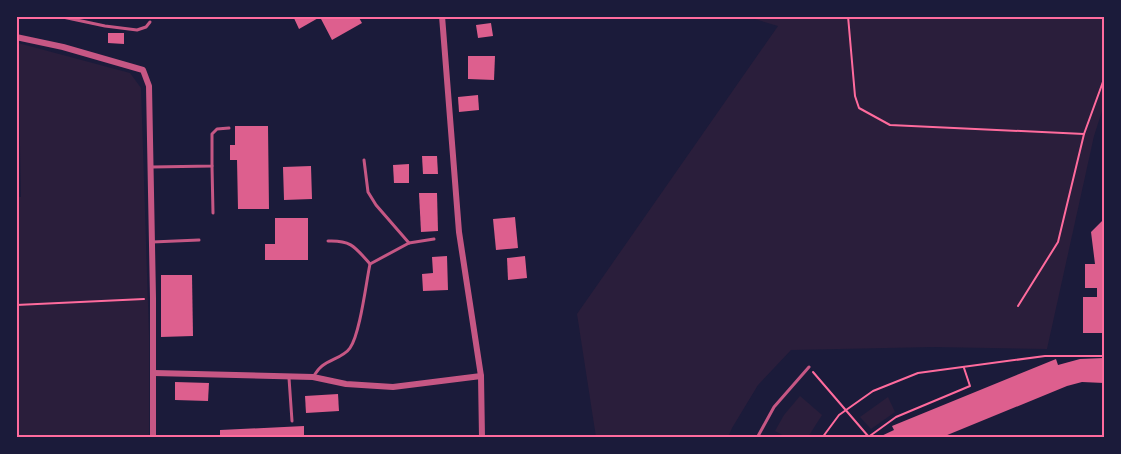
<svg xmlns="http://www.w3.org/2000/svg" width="1121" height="454" viewBox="0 0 1121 454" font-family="'Asap Condensed',sans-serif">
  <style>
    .green { fill: #2a1e3b }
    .building { fill: #dd5f8e }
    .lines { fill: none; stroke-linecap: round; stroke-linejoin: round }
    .path { stroke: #ff6b9d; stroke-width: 2 }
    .service { stroke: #c65784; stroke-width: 3 }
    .minor { stroke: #c65784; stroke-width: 6 }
    .neatline { fill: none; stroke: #ff6b9d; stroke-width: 2 }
  </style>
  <rect width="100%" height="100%" fill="#1b1b3a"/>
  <g class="green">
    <polygon points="748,17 1104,17 1104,105 1094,136 1047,349 933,347 791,350 758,385 732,428 728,437 596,437 577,314 778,26"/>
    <polygon points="18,43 130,73 141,88 149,335 149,437 17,437 16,197 21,197"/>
    <polygon points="800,396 822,415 808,437 786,437 775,431 784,415"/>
    <polygon points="888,397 895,412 871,429 860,417"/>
  </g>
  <g class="building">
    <polygon points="293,16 358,16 362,23 332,40 320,17 299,29"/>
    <polygon points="491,23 493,36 478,38 476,25"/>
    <polygon points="108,33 124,33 124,44 108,43"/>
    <polygon points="468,56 495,56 494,80 468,79"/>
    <polygon points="478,95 479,110 459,112 458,97"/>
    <polygon points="235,126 268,126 269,209 238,209 237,160 230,160 230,145 235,145"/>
    <polygon points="422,156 437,156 438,174 423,174"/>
    <polygon points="409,164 409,183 394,183 393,165"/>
    <polygon points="311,166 312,199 284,200 283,167"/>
    <polygon points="419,193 437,193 438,231 421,232"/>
    <polygon points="515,217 518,248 496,250 493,219"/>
    <polygon points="275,218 308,218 308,260 265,260 265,244 275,244"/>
    <polygon points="1104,219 1104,333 1083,333 1083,297 1097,297 1097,288 1085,288 1085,264 1095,264 1091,232"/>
    <polygon points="447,256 448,290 423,291 422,274 433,273 432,257"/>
    <polygon points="525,256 527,278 508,280 507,258"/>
    <polygon points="161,275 192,275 193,336 161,337"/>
    <polygon points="1104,358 1104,383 1082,382 1067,386 940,438 877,438 894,430 892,426 1056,359 1058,365 1080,359"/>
    <polygon points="175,382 209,383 208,401 175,400"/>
    <polygon points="338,394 339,411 306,413 305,396"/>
    <polygon points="304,426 304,438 220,438 220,430"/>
  </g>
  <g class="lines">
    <g class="path">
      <polyline points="848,16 855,96 859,108 890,125 1084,134 1104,79"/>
      <polyline points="16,305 144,299"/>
      <polyline points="1018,306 1058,242 1084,134"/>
      <polyline points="813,372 868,436"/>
      <polyline points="822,438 839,415 873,391 918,373 1045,356 1104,356"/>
      <polyline points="867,438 896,417 970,386 964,368"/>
    </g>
    <g class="service">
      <polyline points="58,16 105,26 137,30 146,27 150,22"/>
      <polyline points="364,160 368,192 376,205 409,243"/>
      <polyline points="212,166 213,213"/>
      <polyline points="152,167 212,166 212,134 217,129 229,128"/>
      <path d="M328,241C351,240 355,247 370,264"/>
      <polyline points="152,242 199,240"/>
      <path d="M313,377C316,373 318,369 322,366C331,359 344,357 350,348C360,334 366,283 370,264L409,243L434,239"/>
      <polyline points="289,378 292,421"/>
      <polyline points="757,438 774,407 809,367"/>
    </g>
    <g class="minor">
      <polyline points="442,16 459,232 481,376 482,438"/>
      <polyline points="16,37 63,47 143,70 149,86 153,298 153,438"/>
      <polyline points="154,373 313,377 346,384 393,387 481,376"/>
    </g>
  </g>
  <rect width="1121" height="454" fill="none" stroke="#1b1b3a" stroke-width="36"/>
  <rect x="18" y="18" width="1085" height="418" class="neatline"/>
</svg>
